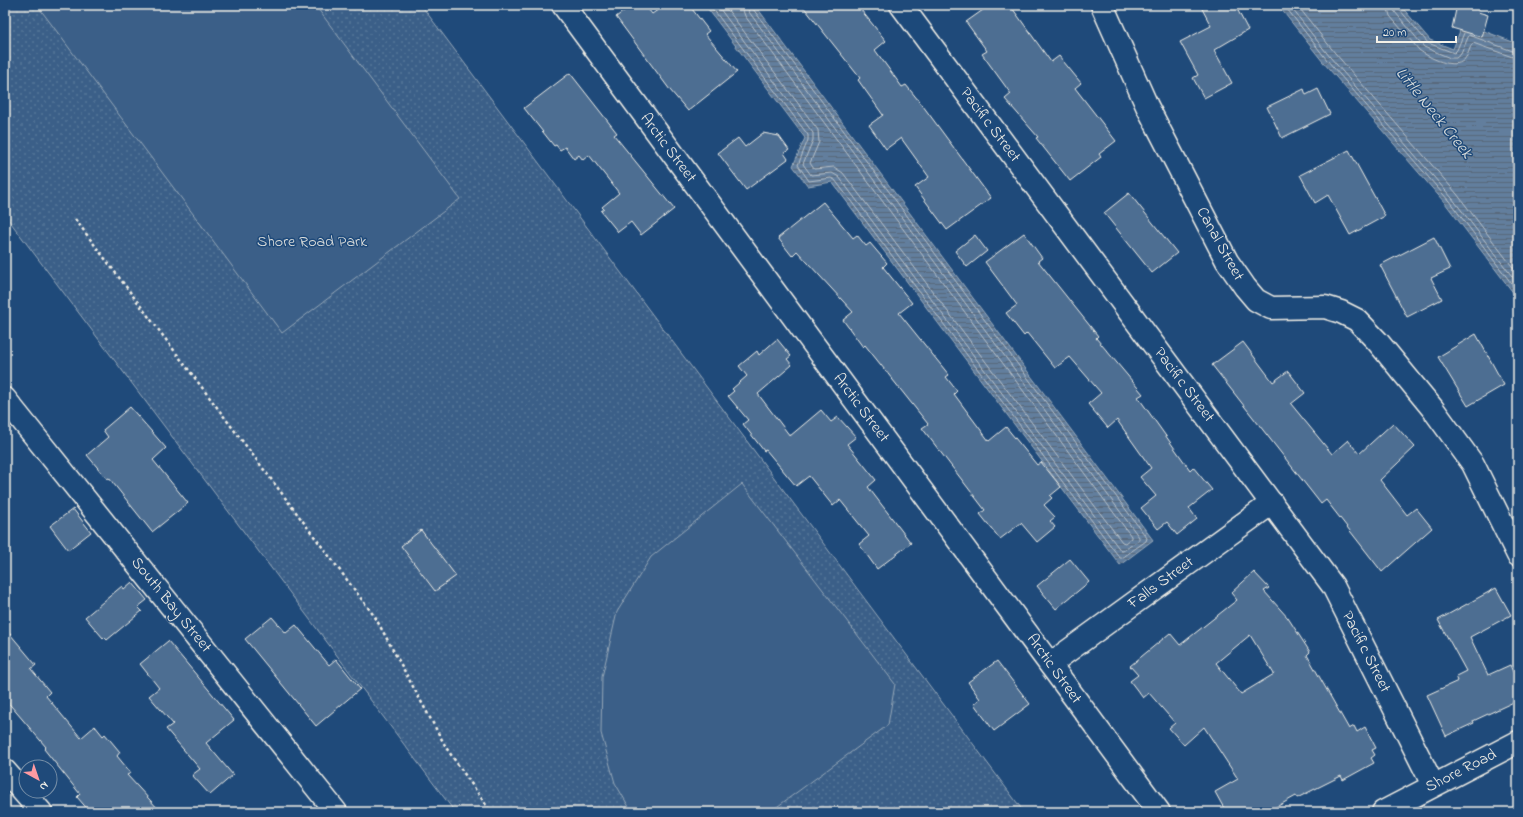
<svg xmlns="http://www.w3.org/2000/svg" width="1523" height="817" viewBox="0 0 1523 817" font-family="'Indie Flower',sans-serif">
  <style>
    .grass { fill: url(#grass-dots); stroke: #97a8b8 }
    .pitch { fill: #3a5f88; stroke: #97a8b8 }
    .water { fill: url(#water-rules); stroke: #9cacbb }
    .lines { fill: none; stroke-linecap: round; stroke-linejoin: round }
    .shore { stroke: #bac3ca; stroke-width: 1 }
    .building { fill: #4d6e92; stroke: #f4f1e8; fill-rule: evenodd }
    .minor-casing { stroke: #f4f1e8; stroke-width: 25 }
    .path { stroke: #f4f1e8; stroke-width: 2.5; stroke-dasharray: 3 3; stroke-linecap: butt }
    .minor { stroke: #1f4a7a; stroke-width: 22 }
    .labels { text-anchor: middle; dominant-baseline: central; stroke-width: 3; stroke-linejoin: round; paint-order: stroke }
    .street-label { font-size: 16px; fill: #f4f1e8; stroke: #1f4a7a }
    .park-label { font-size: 16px; fill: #e1e2de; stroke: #1f4a7a }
    .water-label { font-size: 17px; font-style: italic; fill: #dee0dd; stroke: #1f4a7a }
  </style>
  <defs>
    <pattern id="grass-dots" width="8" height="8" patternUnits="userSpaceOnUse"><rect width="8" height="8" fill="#3a5f88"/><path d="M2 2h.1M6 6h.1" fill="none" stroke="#577699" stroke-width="1.8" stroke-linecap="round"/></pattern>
    <pattern id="water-rules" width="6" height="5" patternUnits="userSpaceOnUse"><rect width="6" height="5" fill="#627e9d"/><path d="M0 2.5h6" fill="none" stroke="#58687a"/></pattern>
  </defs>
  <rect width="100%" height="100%" fill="#1f4a7a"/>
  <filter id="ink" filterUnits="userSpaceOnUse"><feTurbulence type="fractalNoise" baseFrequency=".025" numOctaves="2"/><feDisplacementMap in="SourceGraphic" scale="8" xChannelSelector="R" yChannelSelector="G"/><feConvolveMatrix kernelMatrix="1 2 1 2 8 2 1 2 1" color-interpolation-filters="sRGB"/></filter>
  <g filter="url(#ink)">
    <polygon class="grass" points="5,5 421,5 1024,812 455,812 5,215"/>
    <g class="pitch">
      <polygon points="37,5 315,5 460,199 282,333"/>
      <polygon points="742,484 895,684 888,725 770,812 632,812 615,783 601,733 602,677 617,612 651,557"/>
    </g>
    <g class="water">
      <polygon points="705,5 755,5 1153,540 1120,565 832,182 808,186 793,166 805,138"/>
      <polygon points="1280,5 1400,5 1430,40 1453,49 1463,23 1518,44 1518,299 1445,203 1323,62 1281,9"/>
    </g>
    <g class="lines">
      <g class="shore">
        <polyline points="710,5 808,135 808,140 798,165 809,181 831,178 835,180 1120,558 1122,558 1146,541 1147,538 753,9 752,5"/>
        <polyline points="717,5 813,133 813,140 803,164 811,175 832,173 839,177 1121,551 1123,551 1139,540 1139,537 749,12 747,5"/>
        <polyline points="724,5 818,130 819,142 810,163 814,169 834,167 843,173 1122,542 1125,543 1131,538 1131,536 745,16 741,5"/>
        <polyline points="1284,5 1327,60 1449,201 1518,292"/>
        <polyline points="1289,5 1330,57 1452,198 1518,284"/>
        <polyline points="1297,5 1335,53 1457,194 1518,274"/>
        <path d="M1387,5L1390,16L1419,50C1429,58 1454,70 1464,60C1469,55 1469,47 1473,43L1518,59"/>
        <polyline points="1393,5 1395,12 1424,47 1450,58 1456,58 1461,54 1469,35 1518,53"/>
        <polyline points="1398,5 1399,9 1428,43 1454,53 1457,50 1464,33"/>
      </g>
    </g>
    <g class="building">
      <polygon points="632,5 645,5 652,14 665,5 689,5 709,31 705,34 737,72 688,111 670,90 616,17"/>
      <polygon points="802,5 857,5 886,41 875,50 902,87 906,85 923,106 991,198 947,230 915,187 929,177 901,138 886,149 869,125 883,115 858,80 860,78"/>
      <polygon points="990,5 1010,5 1051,62 1059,56 1081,83 1075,88 1116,141 1099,154 1101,157 1070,181 1036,138 1038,137 1005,99 1011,94 982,54 987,51 966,22"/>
      <polygon points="1200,5 1235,5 1248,30 1214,50 1232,83 1204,98 1193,78 1198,75 1180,42 1211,26"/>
      <polygon points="1457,5 1480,5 1478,12 1488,15 1482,37 1452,28"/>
      <polygon points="570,73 617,133 614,135 674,209 641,235 631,222 618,232 601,211 604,209 602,207 619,193 589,155 583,160 579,155 574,159 565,147 560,150 556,145 554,146 524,108"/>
      <polygon points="1304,89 1306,95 1318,89 1330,114 1282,138 1267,107"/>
      <polygon points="763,133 779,136 789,150 784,153 788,159 746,190 718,153 738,138 745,147"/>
      <polygon points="1349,150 1385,216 1350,235 1328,195 1315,203 1300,175"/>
      <polygon points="1129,193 1177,253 1152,273 1104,213"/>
      <polygon points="823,202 853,238 857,235 866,246 870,243 887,263 883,267 912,303 899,313 949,375 946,377 957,391 954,394 989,441 1006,427 1037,465 1041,462 1061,487 1050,496 1052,498 1044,505 1055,517 1050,521 1055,527 1037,542 1021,523 1000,539 980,514 985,510 922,428 928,424 865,345 863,347 843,320 853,312 797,251 792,256 778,238"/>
      <polygon points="1024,233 1042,258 1038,261 1098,336 1096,338 1143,394 1138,397 1190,470 1193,467 1212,490 1189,508 1197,519 1177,535 1167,522 1158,529 1141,508 1156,496 1140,477 1151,468 1117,420 1108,428 1088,404 1101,393 1070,357 1055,368 1027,333 1024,336 1006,313 1017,305 985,262"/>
      <polygon points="975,235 987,251 967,267 955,251"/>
      <polygon points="1434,237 1450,269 1431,278 1442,299 1407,317 1380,265"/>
      <polygon points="1476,334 1504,385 1468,406 1438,357"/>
      <polygon points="777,339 791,356 787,359 792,365 758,394 790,436 821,410 831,422 838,417 856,437 847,444 876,480 868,487 911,543 877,569 859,544 869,536 840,500 833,506 809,476 796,486 766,450 764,451 743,424 748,420 728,396 734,391 732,389 747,376 739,366 757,351 759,355"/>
      <polygon points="1243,342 1273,382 1288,371 1305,393 1291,404 1332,454 1348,440 1359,454 1393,423 1415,447 1380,480 1407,515 1416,508 1432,528 1382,572 1326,500 1321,504 1212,365"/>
      <polygon points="130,407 166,448 153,460 188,503 152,532 109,478 107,479 87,455 108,437 103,430"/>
      <polygon points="73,509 91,532 68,550 50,526"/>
      <polygon points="421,530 456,576 435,591 401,546"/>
      <polygon points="1070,559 1089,582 1056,609 1037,586"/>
      <path d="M1254,572L1269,588L1264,591L1288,618L1310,652L1307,655L1349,729L1354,726L1357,732L1365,727L1376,748L1372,750L1375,755L1371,758L1374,763L1343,780L1341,776L1297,798L1296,796L1267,812H1226L1215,792L1238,779L1204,727L1184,745L1169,728L1175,723L1149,693L1143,698L1130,681L1138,675L1130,666L1170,633L1180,645L1237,600L1231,593ZM1250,635L1274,674L1241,694L1216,663Z"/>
      <polygon points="132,582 147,600 138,607 142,611 107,640 104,637 103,638 85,617 122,586 124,589"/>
      <polygon points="1496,588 1511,615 1470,637 1488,675 1510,665 1518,683 1518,700 1473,721 1474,723 1446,736 1427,695 1458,681 1456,676 1466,671 1438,620"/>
      <polygon points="272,617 286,633 296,625 329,665 336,659 360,689 316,726 245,639"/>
      <polygon points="5,628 36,665 31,669 50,692 46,696 81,738 95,726 103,736 105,734 120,752 117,756 131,773 127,775 161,812 90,812 77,797 80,794 44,749 46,747 5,699"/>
      <polygon points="168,641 234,720 206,743 233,775 210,795 192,775 200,769 166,729 173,724 149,696 159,688 140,664"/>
      <polygon points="997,661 1030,704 994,731 974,704 980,699 968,682"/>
    </g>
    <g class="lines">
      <defs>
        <g id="minor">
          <polyline points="563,5 1159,812"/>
          <polyline points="901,5 1333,586 1433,785"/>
          <polyline points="1102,5 1147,106 1227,261 1245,287 1256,300 1271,308 1325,307 1341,312 1357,320 1378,342 1433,409 1473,464 1518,555"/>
          <polyline points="5,399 336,812"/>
          <polyline points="1050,664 1272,503"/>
          <polyline points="5,771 41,812"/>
          <polyline points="1383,812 1518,742"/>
        </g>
      </defs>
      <use href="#minor" class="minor-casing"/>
      <polyline class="path" points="75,219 375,617 447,749 491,812"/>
      <use href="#minor" class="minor"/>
    </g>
  </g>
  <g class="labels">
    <g class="street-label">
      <text transform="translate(990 125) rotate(53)">Pacific Street</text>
      <text transform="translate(668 148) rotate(53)">Arctic Street</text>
      <text transform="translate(1220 244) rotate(61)">Canal Street</text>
      <text transform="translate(1184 385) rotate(53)">Pacific Street</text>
      <text transform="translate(861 408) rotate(53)">Arctic Street</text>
      <text transform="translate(1161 583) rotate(-36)">Falls Street</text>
      <text transform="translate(171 605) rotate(51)">South Bay Street</text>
      <text transform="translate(1366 652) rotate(63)">Pacific Street</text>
      <text transform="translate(1054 669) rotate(54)">Arctic Street</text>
      <text transform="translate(1461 771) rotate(-27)">Shore Road</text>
    </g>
    <g class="park-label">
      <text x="312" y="242">Shore Road Park</text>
    </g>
    <g class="water-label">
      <text transform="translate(1434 113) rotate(51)">Little Neck Creek</text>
    </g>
  </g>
  <rect width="1523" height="817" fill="none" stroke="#1f4a7a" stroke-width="20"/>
  <rect x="10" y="10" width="1503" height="797" fill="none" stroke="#f4f1e8" stroke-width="1.5" filter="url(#ink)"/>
  <g transform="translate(38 779) rotate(140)"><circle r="19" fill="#1f4a7a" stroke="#748da6"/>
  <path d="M0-3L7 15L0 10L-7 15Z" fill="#ff9aa2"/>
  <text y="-6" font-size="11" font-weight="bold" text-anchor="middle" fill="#f4f1e8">N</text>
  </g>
  <path d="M1377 36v6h79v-6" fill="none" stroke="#f4f1e8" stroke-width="2"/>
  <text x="1383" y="36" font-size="12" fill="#f4f1e8" stroke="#1f4a7a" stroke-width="3" paint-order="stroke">20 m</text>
</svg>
